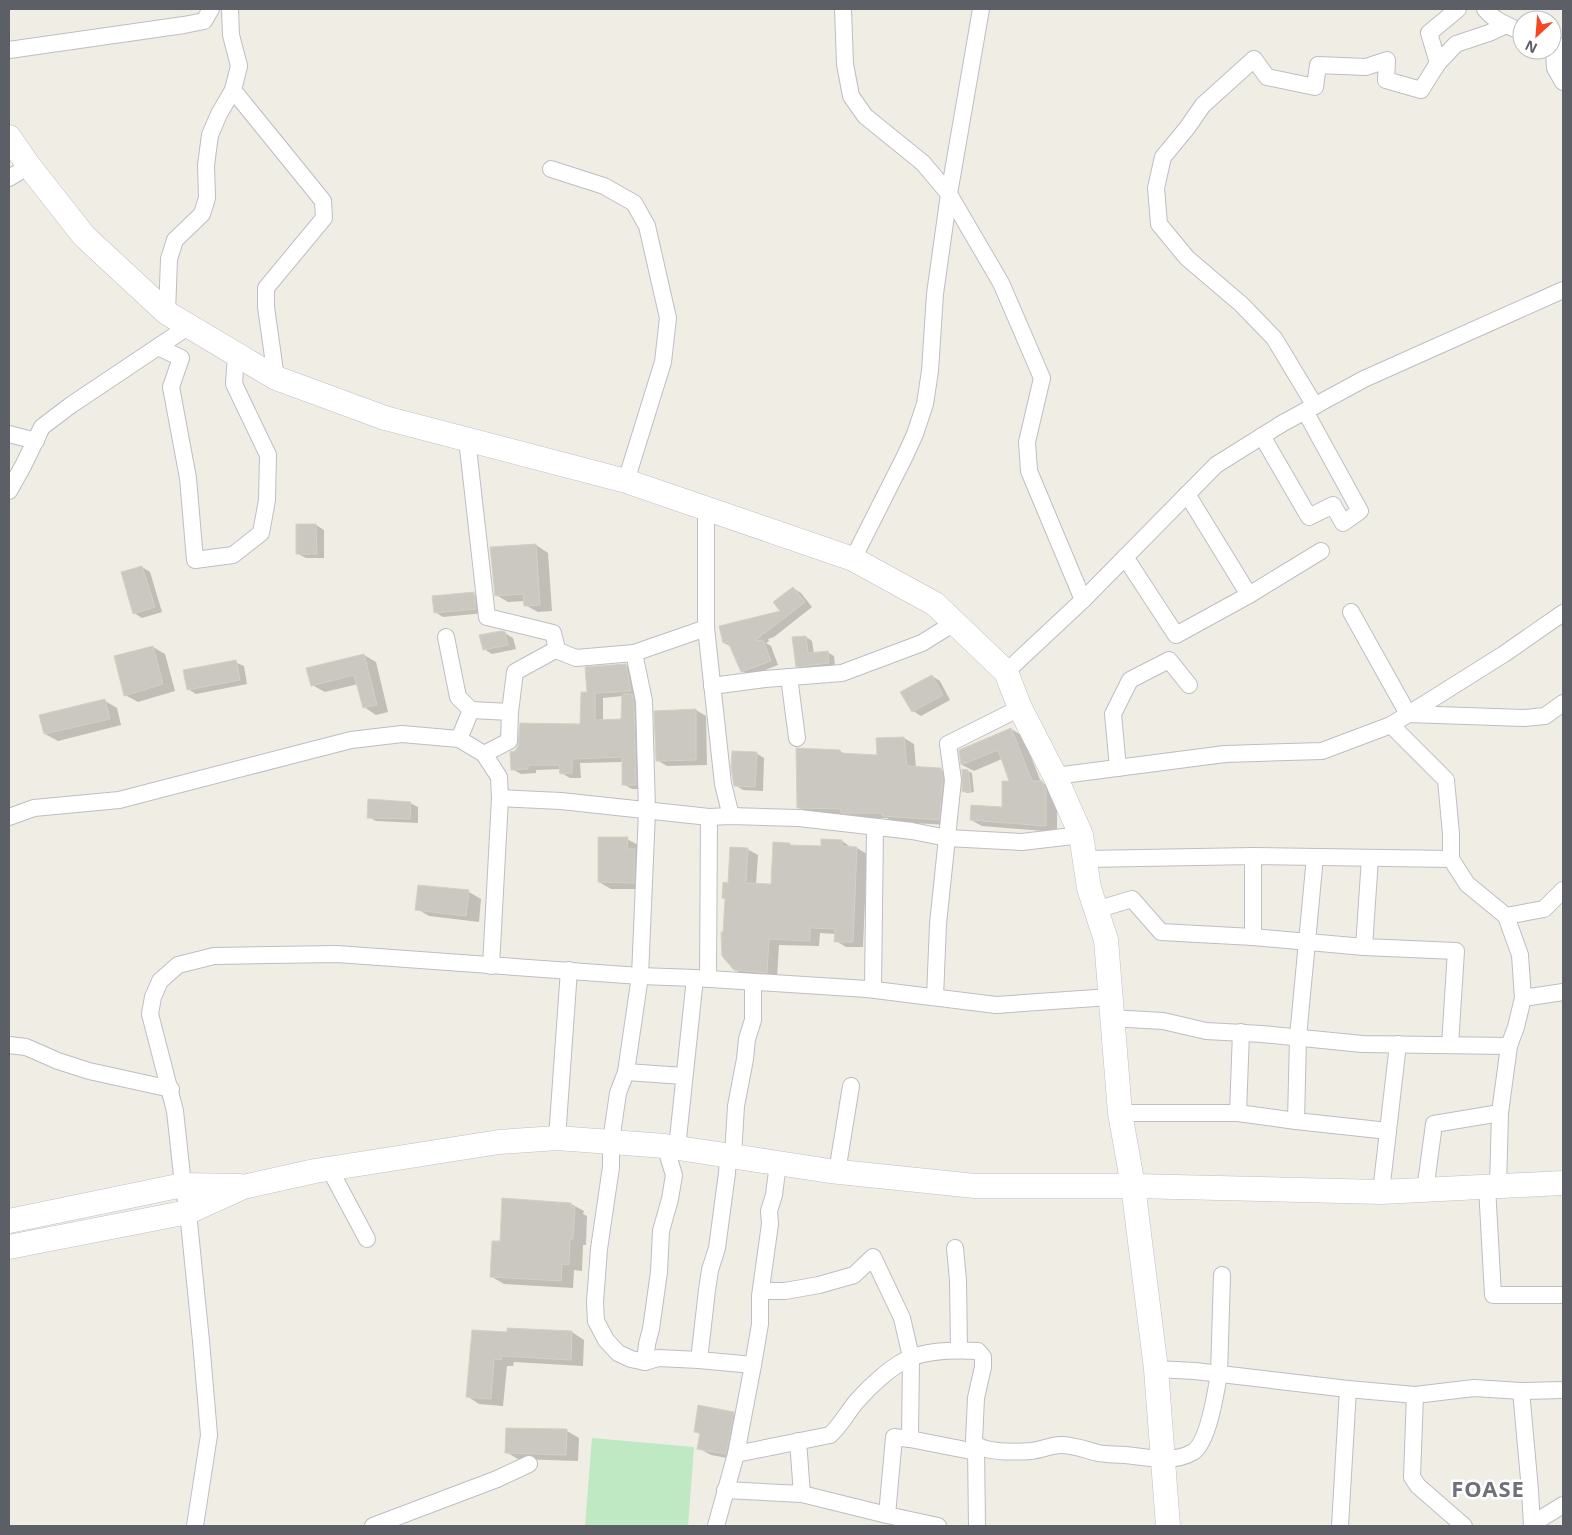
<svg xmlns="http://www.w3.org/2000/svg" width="1572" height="1535" viewBox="0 0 1572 1535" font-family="'Noto Sans',sans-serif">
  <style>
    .green { fill: #bee9c2 }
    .shadow { fill: #0003; fill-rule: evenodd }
    .building { fill: #cbc8c1; stroke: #d5d1c2 }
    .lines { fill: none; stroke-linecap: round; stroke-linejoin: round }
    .street-casing { stroke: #bcbec4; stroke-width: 18 }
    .secondary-casing { stroke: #bdbfc6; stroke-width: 25 }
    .street { stroke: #fff; stroke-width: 16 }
    .secondary { stroke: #fff; stroke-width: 24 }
    .labels { text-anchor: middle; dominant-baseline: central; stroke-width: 5; stroke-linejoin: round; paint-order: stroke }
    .district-label { font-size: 22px; font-weight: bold; letter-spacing: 1px; fill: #6d7178; stroke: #fff }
  </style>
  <rect width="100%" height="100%" fill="#f0eee4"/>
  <polygon class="green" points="592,1438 694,1447 688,1526 585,1526"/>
  <g class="shadow">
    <polygon points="316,525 324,530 324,558 306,558 298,554"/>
    <polygon points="536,545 548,553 552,611 538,612 525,605 525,601 508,602 496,595"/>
    <polygon points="142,567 150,572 162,612 142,618 134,613"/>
    <polygon points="793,588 801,593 812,607 774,637 768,639 769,641 766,643 771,646 778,665 750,676 742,671 732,647 724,643 782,612"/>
    <polygon points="474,594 482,598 484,613 443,617 435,612"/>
    <polygon points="505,633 513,638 516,649 492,654 484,649"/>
    <polygon points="806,637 812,641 814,654 827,652 834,656 835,666 803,670 797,666"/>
    <polygon points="153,647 165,654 175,691 138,702 125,695"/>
    <polygon points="364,655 376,662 388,712 376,715 364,707 358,684 325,692 312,685"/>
    <polygon points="235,662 244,666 247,684 196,694 188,689"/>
    <path d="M626,665L635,670L639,695L633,696L641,700L645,789H632L623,784V762L580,763L581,778H570L561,773V769L536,770V773L521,774L512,769L581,725L588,693ZM623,696V720L603,721V698Z"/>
    <polygon points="932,676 940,681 950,700 921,716 913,711"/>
    <polygon points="105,701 117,708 121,725 58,741 45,734"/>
    <polygon points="696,710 706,716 707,765 667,766 657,760"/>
    <polygon points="1011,729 1023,736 1041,782 1054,789 1057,797 1057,832 982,826 971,820 1003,809 1011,782 1002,759 974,771 962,765 960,751"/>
    <polygon points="904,738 914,744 916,768 941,770 951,775 949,825 893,822 887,818 852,818 845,814 808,813 798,807 840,751 847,755 878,756 877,739"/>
    <polygon points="756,753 764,758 763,791 743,790 735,785"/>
    <polygon points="968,771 972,773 974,792 967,793 963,791"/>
    <polygon points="410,803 418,807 418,823 376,821 368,817"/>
    <polygon points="627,839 640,846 646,889 611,889 599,882"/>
    <polygon points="842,841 852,848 857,848 867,854 863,947 846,947 836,941 836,934 820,933 819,946 779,945 777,978 746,976 735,970 724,933 729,884 747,849 758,855 756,885 772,886 790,845 792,846 822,847"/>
    <polygon points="419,886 469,892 481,899 479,922 429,916 417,909"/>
    <polygon points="503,1200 571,1204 584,1211 583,1214 587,1216 586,1245 583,1245 582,1271 574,1270 573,1288 504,1284 492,1277 501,1243"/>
    <polygon points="508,1329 572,1332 584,1340 583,1366 514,1362 513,1366 507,1366 503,1406 479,1404 467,1396 508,1333"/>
    <polygon points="733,1413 746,1420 738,1460 711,1455 698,1448 701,1435 695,1431"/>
    <polygon points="567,1431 579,1438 578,1461 518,1459 506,1452"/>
  </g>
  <g class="building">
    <polygon points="296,524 316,524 317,554 296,554"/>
    <polygon points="536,544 540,605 524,606 523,594 495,596 490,547"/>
    <polygon points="142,566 155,607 133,614 121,572"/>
    <polygon points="793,587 805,602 765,633 761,634 761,636 755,641 763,640 771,661 741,672 728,642 723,643 719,626 780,611 773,602"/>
    <polygon points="474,592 476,609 434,613 432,596"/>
    <polygon points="501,631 505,632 508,645 483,650 479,635"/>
    <polygon points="806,636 808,653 828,651 829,663 796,667 792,637"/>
    <polygon points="153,646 163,684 124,696 114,656"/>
    <polygon points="364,654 377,705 363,708 354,675 311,686 306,668"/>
    <polygon points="236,660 240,680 187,690 183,670"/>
    <polygon points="626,664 631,691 595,693 595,720 621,719 622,694 632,694 634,702 636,785 622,785 622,757 572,759 572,773 560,774 559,765 528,765 528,769 511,770 510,752 515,751 518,746 520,723 580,724 581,692 587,692 585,667"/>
    <polygon points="932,675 943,695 912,712 900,692"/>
    <polygon points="105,699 110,719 44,734 39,715"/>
    <polygon points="696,709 696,760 656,761 654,711"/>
    <polygon points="1011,728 1032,781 1042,781 1046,790 1046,826 970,820 971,805 1002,807 1002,781 1009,781 998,750 961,765 959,750"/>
    <polygon points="904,737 907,766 941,768 943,780 939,820 882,816 882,813 841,813 841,809 797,808 796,748 840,750 840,753 877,755 876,738"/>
    <polygon points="732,751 757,752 755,787 734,786 731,767"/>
    <polygon points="962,769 968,770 971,791 962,792"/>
    <polygon points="368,799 411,802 410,819 367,818"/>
    <polygon points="598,837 628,837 627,849 635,849 634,883 598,882"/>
    <polygon points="821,839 842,840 842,846 857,847 853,942 834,942 835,929 810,928 810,941 769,939 767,973 734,970 722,956 721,932 723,932 725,899 722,898 723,882 728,883 730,847 748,848 746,883 771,884 773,842 790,843 790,845 821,846"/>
    <polygon points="418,885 469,890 466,916 415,910"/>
    <polygon points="502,1198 571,1203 571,1207 575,1207 573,1239 570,1239 569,1265 562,1264 561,1281 490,1277 492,1241 500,1241"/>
    <polygon points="507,1328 572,1331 571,1360 502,1356 501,1360 494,1359 491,1399 466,1397 472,1330 507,1332"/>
    <polygon points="698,1405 734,1412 726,1454 697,1449 700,1433 694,1432"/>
    <polygon points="506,1428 567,1429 566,1455 505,1453"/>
  </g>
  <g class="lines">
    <defs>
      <g id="street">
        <polyline points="843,9 845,64 851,96 865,116 923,163 949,194 1001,283 1042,378 1027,442 1029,471 1083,600"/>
        <path d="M1485,9C1494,21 1509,26 1522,32"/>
        <polyline points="1563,46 1554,51 1555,68 1563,82"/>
        <polyline points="9,50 184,25 204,21 211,9"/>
        <polyline points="1438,63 1429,33 1458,9"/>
        <polyline points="233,90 323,201 324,218 266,288 266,307 276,378"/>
        <polyline points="551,169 604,186 634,203 647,226 668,318 663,362 626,481"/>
        <polyline points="9,178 29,166"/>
        <polyline points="167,313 169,259 175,240 202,214 207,198 206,165 210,135 219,114 233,90 239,66 231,35 230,9"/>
        <polyline points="158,347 181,358 171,387 188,478 195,560 233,555 261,533 267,500 268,455 234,384 236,354"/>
        <polyline points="1315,406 1274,338 1241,304 1187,258 1159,224 1156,188 1163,157 1187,128 1203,105 1254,59 1267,77 1315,87 1318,65 1366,67 1387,60 1386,80 1421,90 1438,63 1456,44 1489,33 1506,25"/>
        <polyline points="9,434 36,441"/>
        <polyline points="1262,436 1309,517 1333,505 1343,523 1360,511 1305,411"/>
        <polyline points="467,439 487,617 553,633 557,649 515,672 510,712"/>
        <polyline points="9,491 23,466 42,427 71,405 189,326"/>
        <polyline points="1125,557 1176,635 1249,595 1187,494"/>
        <polyline points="853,559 905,456 915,434 925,404 930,371 935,294 949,194 981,9"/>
        <polyline points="1249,595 1321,551"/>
        <polyline points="1351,612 1408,714 1524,718 1545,716 1563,703"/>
        <polyline points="706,628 723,784 731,816"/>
        <polyline points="446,637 458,697 471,710 459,739"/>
        <polyline points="556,650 576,658 634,653 706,628 706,509"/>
        <polyline points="634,653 644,701 647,811 640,976 626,1072 618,1093 611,1141 611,1167 599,1249 595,1302 596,1321 606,1340 618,1353 631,1359 645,1362 658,1358 699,1360 707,1290 710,1270 717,1248 727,1173 728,1156"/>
        <polyline points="1006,672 1083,600 1216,465 1283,423 1364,379 1563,290"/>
        <polyline points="789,677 797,738"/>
        <polyline points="712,686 765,679 842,673 922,643 954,623"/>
        <polyline points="471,710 510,712 509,741 484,754"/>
        <polyline points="1391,725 1446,780 1451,834 1451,859 1467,884 1506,916 1520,955 1523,998 1563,992"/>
        <polyline points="1118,768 1113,714 1130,680 1169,660 1189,685"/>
        <polyline points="1055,776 1225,754 1322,751 1391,725 1504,654 1563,613"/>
        <polyline points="500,798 561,801 709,817 731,816 799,818 912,831 947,838 1022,842 1081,835"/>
        <polyline points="9,817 34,808 119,800 351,740 402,734 459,739 484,754 499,777 500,798 491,966"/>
        <polyline points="1315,857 1298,1037 1296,1121 1388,1131"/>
        <polyline points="1370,858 1364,947 1456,951 1450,1045"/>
        <polyline points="1085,859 1253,856 1451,859"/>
        <polyline points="1096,910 1132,899 1161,932 1253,937 1364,947"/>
        <polyline points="1506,916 1544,909 1563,890"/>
        <polyline points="1253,937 1253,856"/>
        <polyline points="708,979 709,817"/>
        <polyline points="873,989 875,827"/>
        <polyline points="935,997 938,924 953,780 948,744 1020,708"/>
        <polyline points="1111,1018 1163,1021 1206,1031 1262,1034 1362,1044 1509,1046 1516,1027 1523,998"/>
        <polyline points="1241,1032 1238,1113 1296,1121"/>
        <polyline points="9,1045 26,1047 58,1061 89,1071 171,1089"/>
        <polyline points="626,1072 684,1076"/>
        <polyline points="1120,1113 1238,1113"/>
        <polyline points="557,1138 569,970"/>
        <polyline points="677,1148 695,978"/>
        <polyline points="733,1156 736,1106 745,1059 747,1039 753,1020 753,982"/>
        <polyline points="329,1168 367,1239"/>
        <polyline points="837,1172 851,1086"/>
        <polyline points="1498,1186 1500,1113 1509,1046"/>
        <polyline points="1487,1187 1493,1295 1563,1295"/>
        <polyline points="1425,1191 1434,1124 1500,1113"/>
        <polyline points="1381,1192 1398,1044"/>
        <polyline points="955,1248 958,1280 959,1350"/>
        <polyline points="761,1291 785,1291 819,1285 854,1275 873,1257 902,1318 911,1357 910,1439 976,1452"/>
        <polyline points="699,1360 753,1365"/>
        <polyline points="645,1362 647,1344 651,1329 659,1272 661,1231 670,1199 674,1175 665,1146"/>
        <polyline points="1156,1369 1195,1371 1348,1389 1415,1395 1474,1388 1521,1391 1563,1390"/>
        <polyline points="1521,1391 1530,1490 1532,1526"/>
        <polyline points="1415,1395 1412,1477 1418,1486 1464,1526"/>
        <polyline points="910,1439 894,1437 887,1515 938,1526"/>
        <polyline points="976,1446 977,1526"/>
        <path d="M736,1454L830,1435C841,1425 847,1413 856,1402C869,1387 894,1363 913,1357C932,1350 958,1350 978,1351L983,1357V1367L976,1398L974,1440L975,1444C987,1453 1016,1452 1031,1451C1041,1450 1051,1445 1061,1445C1074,1445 1086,1450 1098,1453C1107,1455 1116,1454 1125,1455C1146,1457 1173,1464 1193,1452C1208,1443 1216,1392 1219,1374L1222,1275"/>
        <polyline points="725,1490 802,1494 798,1441"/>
        <polyline points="802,1494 887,1515"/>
        <polyline points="1532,1524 1563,1505"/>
        <polyline points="195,1526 209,1435 201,1341 188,1212 183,1185 175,1111 150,1014 153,997 160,981 178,965 214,956 337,954 640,976 695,978 867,989 996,1005 1110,997"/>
        <polyline points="373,1526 497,1479 529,1464"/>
        <polyline points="716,1526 736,1454 753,1365 760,1324 760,1296 770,1224 769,1211 774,1195 778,1163"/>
        <polyline points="1340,1526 1348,1389"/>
      </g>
      <g id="secondary">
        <polyline points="9,137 29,166 84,236 167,313 276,378 385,418 626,481 853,559 935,604 1006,672 1020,708 1055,776 1081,835 1089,888 1106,940 1120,1113 1133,1186 1156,1369 1168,1526"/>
        <polyline points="9,1221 183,1185 239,1186"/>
        <polyline points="9,1247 188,1212 243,1187 315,1171 499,1142 557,1138 665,1146 830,1171 975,1186 1133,1186 1381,1192 1563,1183"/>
      </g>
    </defs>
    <use href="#street" class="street-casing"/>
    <use href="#secondary" class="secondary-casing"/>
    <use href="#street" class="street"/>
    <use href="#secondary" class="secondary"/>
  </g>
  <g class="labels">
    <g class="district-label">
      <text x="1488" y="1488">FOASE</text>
    </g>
  </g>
  <rect width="1572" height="1535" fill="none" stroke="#5c6066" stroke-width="20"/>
  <g transform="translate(1537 35) rotate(206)"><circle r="24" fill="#ffffff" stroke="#bebfc2"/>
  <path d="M0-4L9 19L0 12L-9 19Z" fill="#f84522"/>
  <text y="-8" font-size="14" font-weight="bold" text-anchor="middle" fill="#5c6066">N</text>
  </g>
</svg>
